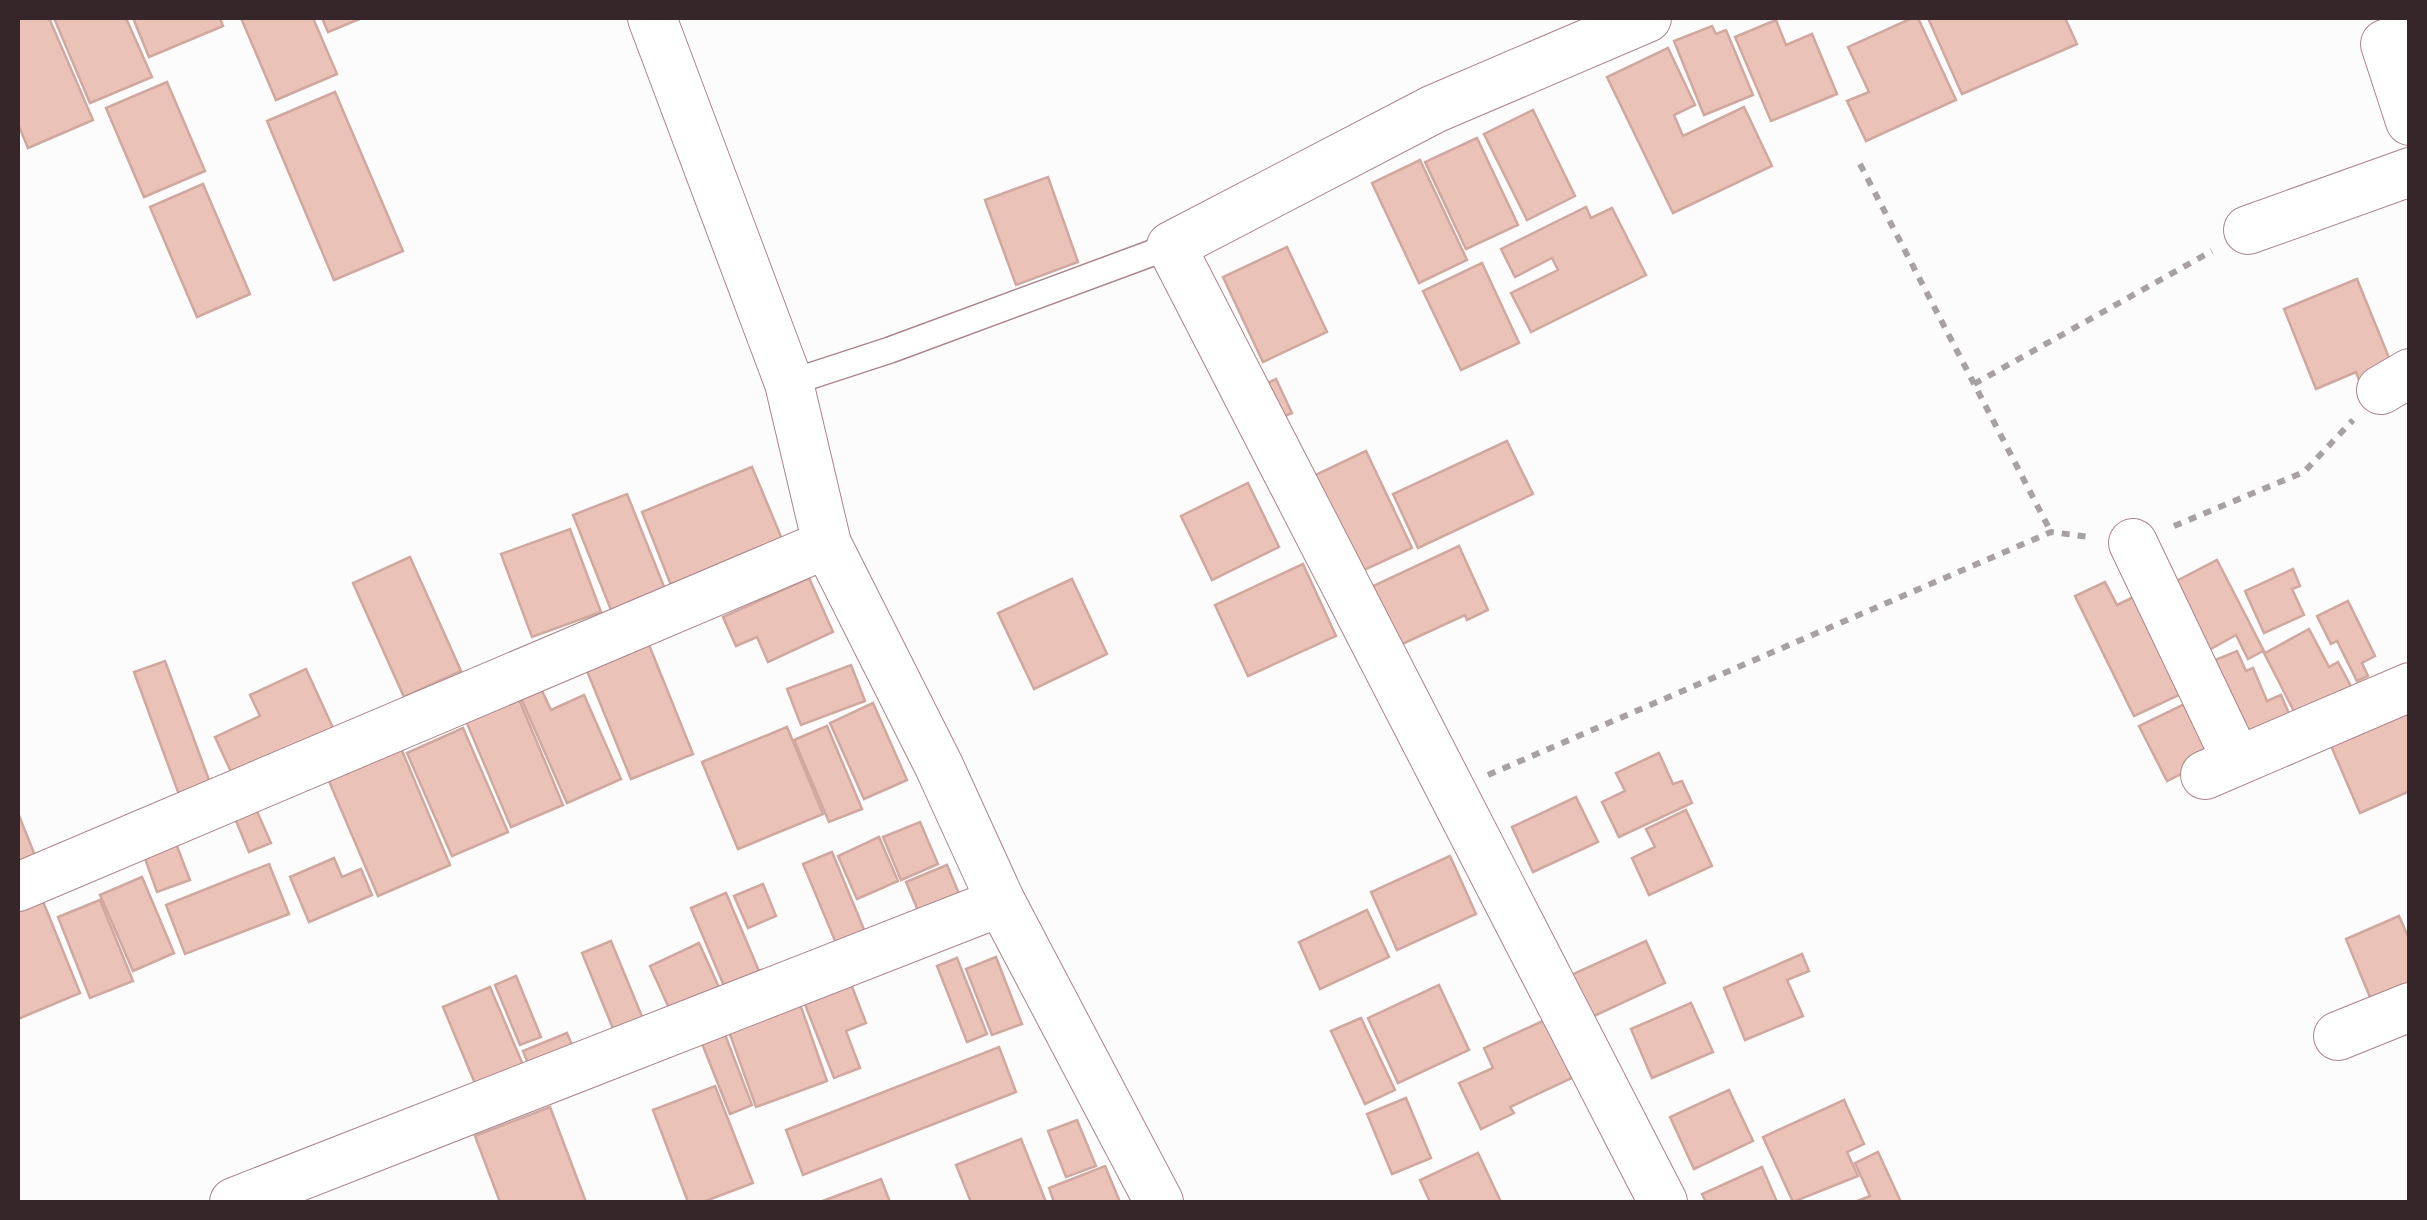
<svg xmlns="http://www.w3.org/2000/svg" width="2427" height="1220" viewBox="0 0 2427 1220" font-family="'DM Sans',sans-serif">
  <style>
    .building { fill: #ebc2b8; stroke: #d0a89f; stroke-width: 2.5 }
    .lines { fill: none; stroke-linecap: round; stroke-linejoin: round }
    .lane-casing { stroke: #ab848b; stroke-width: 28 }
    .street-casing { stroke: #ab848b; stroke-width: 50 }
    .path { stroke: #a8a1a3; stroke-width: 6; stroke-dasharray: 8 8; stroke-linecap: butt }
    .lane { stroke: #fff; stroke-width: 25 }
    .street { stroke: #fff; stroke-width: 48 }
  </style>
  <rect width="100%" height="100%" fill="#fcfcfc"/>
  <g class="building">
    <polygon points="18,18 49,18 93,120 28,148 18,124"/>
    <polygon points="54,18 126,18 152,77 90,103"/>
    <polygon points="133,18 220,18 223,26 149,57"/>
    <polygon points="241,18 313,18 337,74 276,100"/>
    <polygon points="322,18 362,18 328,32"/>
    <polygon points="1912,18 1918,18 1956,100 1866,141 1847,101 1869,92 1848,47"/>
    <polygon points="1928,18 2065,18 2077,44 1962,94"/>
    <polygon points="1776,20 1786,45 1812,34 1837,94 1771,121 1735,37"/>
    <polygon points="1712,26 1716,34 1726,30 1753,95 1704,115 1674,41"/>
    <polygon points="1668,48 1695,105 1674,115 1683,136 1744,107 1772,166 1673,213 1607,77"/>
    <polygon points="167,82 205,171 144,197 106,108"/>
    <polygon points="335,92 403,251 334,280 267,121"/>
    <polygon points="1533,110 1575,196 1527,220 1484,134"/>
    <polygon points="1477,138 1518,225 1466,249 1425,162"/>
    <polygon points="1420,160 1467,260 1419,283 1372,183"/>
    <polygon points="1048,177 1078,262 1016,285 985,200"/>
    <polygon points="203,184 250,294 197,317 150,207"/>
    <polygon points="1586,207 1591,218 1612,208 1646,275 1531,332 1511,293 1558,270 1552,258 1515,277 1501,249"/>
    <polygon points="1287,247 1327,332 1263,362 1223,277"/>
    <polygon points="1482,263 1519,343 1461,370 1423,291"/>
    <polygon points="2357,279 2394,370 2360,383 2356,372 2316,389 2284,309"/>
    <polygon points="1276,379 1292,413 1271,422 1256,389"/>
    <polygon points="1507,441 1533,494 1418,548 1393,494"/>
    <polygon points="1366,451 1412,548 1353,575 1309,478"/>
    <polygon points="752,467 782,539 671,585 642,512"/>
    <polygon points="1248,483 1279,547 1212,580 1181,516"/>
    <polygon points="627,494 667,594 613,615 573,515"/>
    <polygon points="570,529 601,612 532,637 501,554"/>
    <polygon points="1459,546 1488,610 1467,620 1465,615 1400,645 1373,586"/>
    <polygon points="410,557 461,671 404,697 353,583"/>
    <polygon points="2217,560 2265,653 2309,629 2329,667 2338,662 2354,692 2299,721 2263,651 2248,659 2236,635 2200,655 2165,587"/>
    <polygon points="1303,564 1336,636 1248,676 1215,605"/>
    <polygon points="2293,569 2300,586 2292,589 2304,615 2264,633 2245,591"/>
    <polygon points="809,578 833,632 768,662 757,637 736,646 723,617"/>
    <polygon points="1072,579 1107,654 1034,689 998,613"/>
    <polygon points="2105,582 2117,605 2144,592 2192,689 2134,716 2075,596"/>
    <polygon points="2348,601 2375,656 2362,663 2368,676 2357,681 2337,641 2331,644 2317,616"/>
    <polygon points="649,645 693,754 631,779 587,671"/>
    <polygon points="2237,651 2246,671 2253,668 2267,701 2281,695 2293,723 2241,745 2208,663"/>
    <polygon points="165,661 212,788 181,800 134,672"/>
    <polygon points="851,665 865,701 801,725 787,689"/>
    <polygon points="306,669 333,728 232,774 215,737 260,716 250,695"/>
    <polygon points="537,680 551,710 584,695 621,779 567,803 517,689"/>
    <polygon points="516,692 563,805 511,827 463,714"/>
    <polygon points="2197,698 2223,753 2167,781 2139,726"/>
    <polygon points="873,703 907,780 864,799 830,723"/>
    <polygon points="2410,704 2410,791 2360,813 2328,739"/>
    <polygon points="827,726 862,809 829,822 794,740"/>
    <polygon points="787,727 823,814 738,849 702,762"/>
    <polygon points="463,728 508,832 452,856 407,753"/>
    <polygon points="398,741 450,865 378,896 325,772"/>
    <polygon points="1659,753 1673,784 1682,781 1692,803 1619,837 1602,802 1625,791 1616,773"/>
    <polygon points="1576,797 1598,842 1533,872 1512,827"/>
    <polygon points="252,800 271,843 249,852 231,809"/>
    <polygon points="1686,810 1712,866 1649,895 1632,858 1655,847 1646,829"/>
    <polygon points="18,813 40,868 18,877"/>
    <polygon points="920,822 938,864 901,880 883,837"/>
    <polygon points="879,837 898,881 857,899 838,856"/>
    <polygon points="175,841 190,880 157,892 143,853"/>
    <polygon points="832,852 870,944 841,955 803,864"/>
    <polygon points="1450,856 1476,914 1397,950 1371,892"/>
    <polygon points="334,858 342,877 361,869 372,895 309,922 290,877"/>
    <polygon points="269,864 289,914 185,954 166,905"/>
    <polygon points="947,865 965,908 924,925 906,882"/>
    <polygon points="142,877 174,953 133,971 100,895"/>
    <polygon points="763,884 776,916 748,928 734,896"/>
    <polygon points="38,889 80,993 18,1019 18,898"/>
    <polygon points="726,893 762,978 727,993 691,908"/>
    <polygon points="100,900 133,981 90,998 58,917"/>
    <polygon points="1367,910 1389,957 1320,989 1299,942"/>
    <polygon points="2399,916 2410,941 2410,986 2372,1002 2346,939"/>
    <polygon points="611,941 643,1019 614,1031 582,953"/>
    <polygon points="1646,941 1665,983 1592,1017 1571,975"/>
    <polygon points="699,943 722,994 673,1017 650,966"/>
    <polygon points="1802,954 1809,971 1787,980 1803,1016 1745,1040 1724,988"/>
    <polygon points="996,957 1022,1024 992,1035 966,969"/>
    <polygon points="957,958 987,1034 967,1042 937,966"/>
    <polygon points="516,976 541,1037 520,1045 495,985"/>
    <polygon points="851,984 866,1023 846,1031 860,1068 834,1078 804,1002"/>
    <polygon points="1439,985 1469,1050 1398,1083 1368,1018"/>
    <polygon points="490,987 526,1072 479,1093 443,1007"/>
    <polygon points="799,1001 827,1081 756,1107 727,1026"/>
    <polygon points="1691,1003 1713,1052 1652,1078 1631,1029"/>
    <polygon points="1361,1018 1395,1090 1365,1104 1331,1031"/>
    <polygon points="1545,1020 1572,1078 1510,1107 1514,1113 1481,1129 1459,1083 1493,1068 1484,1048"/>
    <polygon points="724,1032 752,1105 730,1114 701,1041"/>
    <polygon points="567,1033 579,1062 535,1080 523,1051"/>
    <polygon points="999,1047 1016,1092 803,1175 786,1130"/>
    <polygon points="715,1086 753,1183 703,1202 688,1202 653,1110"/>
    <polygon points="1729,1090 1753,1141 1694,1169 1670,1117"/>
    <polygon points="1406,1098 1431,1158 1392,1174 1367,1114"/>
    <polygon points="1844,1100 1864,1144 1847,1152 1858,1176 1793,1202 1763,1137"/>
    <polygon points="550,1107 586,1202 500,1202 475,1136"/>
    <polygon points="1077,1120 1096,1166 1066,1177 1048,1131"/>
    <polygon points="1021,1139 1046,1202 971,1202 956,1165"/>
    <polygon points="1878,1152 1901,1202 1855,1202 1870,1196 1855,1163"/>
    <polygon points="1478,1153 1501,1202 1430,1202 1420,1180"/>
    <polygon points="1105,1166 1120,1202 1054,1202 1049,1188"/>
    <polygon points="1762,1167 1777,1202 1706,1202 1702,1194"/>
    <polygon points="881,1179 890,1202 820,1202"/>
  </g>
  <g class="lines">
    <defs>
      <polyline id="lane" points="789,383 890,350 1171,246"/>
      <g id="street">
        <polyline points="652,18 789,383 827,544 939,766 1001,902 1159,1202"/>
        <polyline points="1647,18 1434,109 1171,246 1663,1202"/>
        <polyline points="2410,34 2385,44 2410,121"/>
        <polyline points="2248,230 2410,172"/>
        <polyline points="2381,390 2410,373"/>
        <polyline points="2133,543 2237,761"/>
        <polyline points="2205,775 2410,687"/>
        <polyline points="18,887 827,544"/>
        <polyline points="2338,1036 2410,1007"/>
        <polyline points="234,1202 1001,902"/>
      </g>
    </defs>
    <use href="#lane" class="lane-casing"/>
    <use href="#street" class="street-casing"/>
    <g class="path">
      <polyline points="1860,164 2051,532"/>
      <polyline points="1974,384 2212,251"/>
      <polyline points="2174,526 2304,472 2353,420"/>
      <polyline points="1488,775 2051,532 2090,537"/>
    </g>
    <use href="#lane" class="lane"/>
    <use href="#street" class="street"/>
  </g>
  <rect width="2427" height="1220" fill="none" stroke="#362629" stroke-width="40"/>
</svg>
